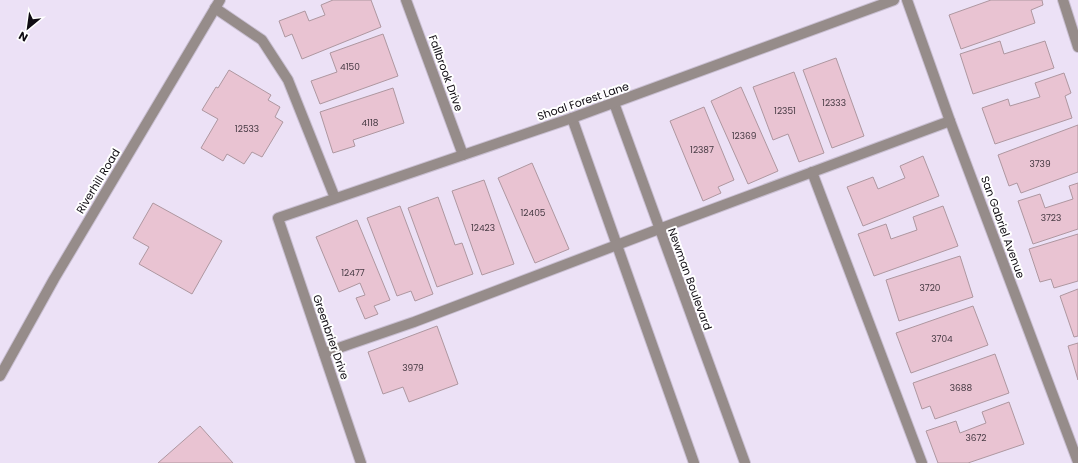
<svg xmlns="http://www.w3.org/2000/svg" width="1078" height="463" viewBox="0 0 1078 463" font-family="Poppins,sans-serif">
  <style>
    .building { fill: #e9c3d2; stroke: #ae97a0 }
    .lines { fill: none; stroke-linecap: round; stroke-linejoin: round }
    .minor-casing { stroke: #c9bfd2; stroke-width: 12 }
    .minor { stroke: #968c8a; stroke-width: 10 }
    .labels { text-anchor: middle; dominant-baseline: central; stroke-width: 4; stroke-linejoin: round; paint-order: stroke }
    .number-label { font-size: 9px; fill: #463a43 }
    .street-label { font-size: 11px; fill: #100c13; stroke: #fff }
  </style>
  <rect width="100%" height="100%" fill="#ece1f6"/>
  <g class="building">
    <polygon points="333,0 371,0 381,27 302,59 292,34 285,37 279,21 305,11 309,21 325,15 321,5"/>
    <polygon points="991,0 1042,0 1043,5 1031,10 1035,23 961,49 949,15"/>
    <polygon points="383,34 398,76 320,104 311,81 337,72 330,53"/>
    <polygon points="1000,41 1004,54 1045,41 1054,68 973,94 960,54"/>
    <polygon points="836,58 864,136 832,148 803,70"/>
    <polygon points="229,70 271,95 268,100 280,107 275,117 283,122 262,157 252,152 244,164 227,154 223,161 201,148 218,119 202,110 216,87 218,88"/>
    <polygon points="794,72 824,153 799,162 788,134 773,140 753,87"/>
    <polygon points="1064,73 1071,93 1065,96 1072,118 995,144 982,108 1008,99 1010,106 1040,97 1035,83"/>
    <polygon points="741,87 778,171 748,184 711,101"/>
    <polygon points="393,88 404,123 353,140 355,146 333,153 320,112"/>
    <polygon points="704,107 734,180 718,187 721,193 703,201 670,121"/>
    <polygon points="1078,125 1078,172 1021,193 1017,183 1009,186 998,155"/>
    <polygon points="923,156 939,196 863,226 847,187 873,177 878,189 905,178 900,166"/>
    <polygon points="532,163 569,249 535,263 498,178"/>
    <polygon points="484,180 514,264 482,275 452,191"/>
    <polygon points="1078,183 1078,229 1033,244 1018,201 1040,194 1045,208 1073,199 1069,186"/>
    <polygon points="438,197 455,245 462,243 473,274 437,287 408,208"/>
    <polygon points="153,203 222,241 192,294 139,264 149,247 133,238"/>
    <polygon points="400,206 433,294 415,301 411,291 397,296 367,218"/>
    <polygon points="943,206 958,246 874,276 858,234 886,224 891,239 917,230 913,217"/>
    <polygon points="357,220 390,300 374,306 378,314 365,319 356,298 365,295 360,283 339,292 316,237"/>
    <polygon points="1078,234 1078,281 1054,288 1051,279 1040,282 1029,249"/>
    <polygon points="960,256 973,297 899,321 886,280"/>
    <polygon points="1078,289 1078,336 1074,337 1060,296"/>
    <polygon points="973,306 988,345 911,373 896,333"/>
    <polygon points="437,326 458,384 409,402 403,387 383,394 368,352"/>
    <polygon points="1078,343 1078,380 1068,346"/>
    <polygon points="995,354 1009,393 935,419 930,406 922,409 913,383"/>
    <polygon points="1009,402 1024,444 968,463 938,463 926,431 956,421 960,433 986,423 982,412"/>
    <polygon points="200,426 233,463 158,463"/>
  </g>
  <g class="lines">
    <defs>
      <g id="minor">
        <polyline points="406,0 463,155"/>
        <polyline points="907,0 950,121 1078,462"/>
        <polyline points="1063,0 1078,47"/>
        <polyline points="215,8 262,40 288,80 335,198"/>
        <polyline points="614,103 745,463"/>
        <polyline points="572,118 694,463"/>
        <polyline points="812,172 922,463"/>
        <polyline points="324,353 414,322 659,229 950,121"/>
        <polyline points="0,376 54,279 220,0"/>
        <polyline points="361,463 278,218 572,118 894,0"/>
      </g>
    </defs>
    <use href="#minor" class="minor-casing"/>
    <use href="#minor" class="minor"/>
  </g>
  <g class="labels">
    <g class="number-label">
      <text x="350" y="67">4150</text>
      <text x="834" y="103">12333</text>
      <text x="785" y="111">12351</text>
      <text x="370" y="123">4118</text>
      <text x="247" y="129">12533</text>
      <text x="744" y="136">12369</text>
      <text x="702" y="150">12387</text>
      <text x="1040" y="164">3739</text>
      <text x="533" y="213">12405</text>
      <text x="1051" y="218">3723</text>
      <text x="483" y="228">12423</text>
      <text x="353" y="273">12477</text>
      <text x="930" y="288">3720</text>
      <text x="942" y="339">3704</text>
      <text x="413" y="368">3979</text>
      <text x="961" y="388">3688</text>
      <text x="976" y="438">3672</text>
    </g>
    <g class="street-label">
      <text transform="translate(446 73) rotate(70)">Fallbrook Drive</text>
      <text transform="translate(583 101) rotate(-19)">Shoal Forest Lane</text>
      <text transform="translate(98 181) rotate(-59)">Riverhill Road</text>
      <text transform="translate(1003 227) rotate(70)">San Gabriel Avenue</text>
      <text transform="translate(690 279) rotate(70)">Newman Boulevard</text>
      <text transform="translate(331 337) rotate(71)">Greenbrier Drive</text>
    </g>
  </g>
  <g transform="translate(28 28) rotate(209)" stroke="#ffffff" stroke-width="3" paint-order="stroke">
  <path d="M0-3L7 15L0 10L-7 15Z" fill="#100c13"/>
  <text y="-6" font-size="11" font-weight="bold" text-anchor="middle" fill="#100c13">N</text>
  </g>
</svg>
